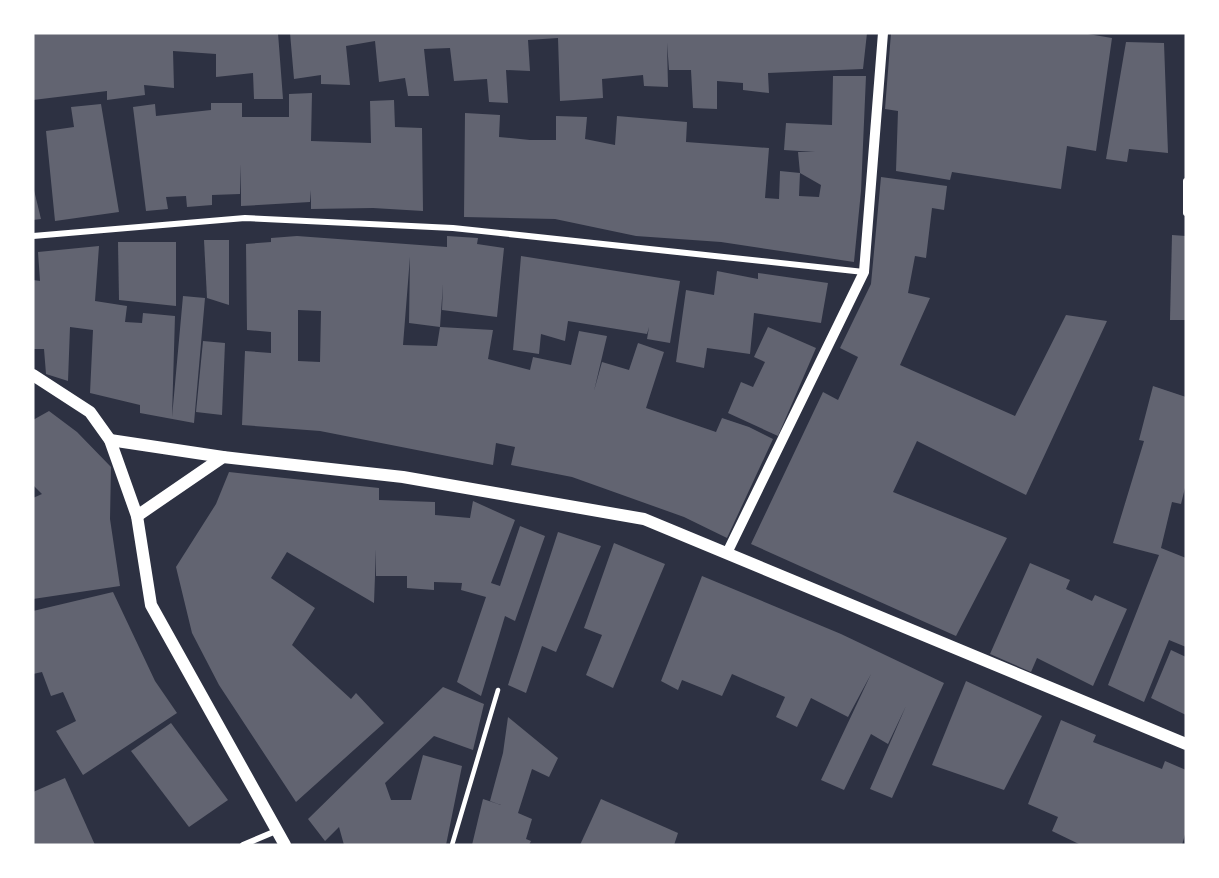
<svg xmlns="http://www.w3.org/2000/svg" width="1219" height="878" viewBox="0 0 1219 878" font-family="Rubik,sans-serif">
  <style>
    .building { fill: #626471; fill-rule: evenodd }
    .lines { fill: none; stroke-linecap: round; stroke-linejoin: round }
    .service { stroke: #fff; stroke-width: 4.5 }
    .minor { stroke: #fff; stroke-width: 6 }
    .tertiary { stroke: #fff; stroke-width: 10 }
    .secondary { stroke: #fff; stroke-width: 12 }
  </style>
  <rect width="100%" height="100%" fill="#2d3142"/>
  <g class="building">
    <polygon points="33,33 278,33 283,99 254,99 253,73 216,77 216,54 173,51 174,88 144,85 145,95 107,100 107,91 33,100"/>
    <polygon points="290,33 867,33 863,69 768,73 769,93 743,90 743,83 717,81 717,109 693,108 691,70 669,70 667,43 668,87 644,86 643,75 602,79 603,98 560,101 558,38 528,40 530,71 506,70 508,103 489,102 487,79 454,81 450,48 424,49 429,96 408,96 405,78 379,82 375,41 346,46 350,85 321,84 321,75 294,79"/>
    <polygon points="891,33 1082,33 1112,38 1096,151 1067,146 1061,189 952,172 950,180 896,171 898,111 885,109"/>
    <polygon points="1126,42 1164,43 1168,153 1129,149 1127,162 1106,159"/>
    <polygon points="833,76 866,76 861,191 854,262 721,242 636,236 555,219 464,217 465,113 500,115 499,137 530,140 556,140 556,116 587,117 585,139 615,145 617,116 687,122 686,142 769,148 765,198 779,199 780,171 800,173 799,196 819,197 821,185 800,173 798,152 815,152 784,150 786,123 832,125"/>
    <polygon points="312,93 311,141 371,143 370,101 394,100 395,127 422,128 423,211 373,208 311,209 311,190 310,202 241,206 241,164 240,194 212,195 212,205 187,207 186,196 166,197 168,209 146,211 133,107 155,104 156,116 211,110 211,103 242,103 242,117 289,117 289,94"/>
    <polygon points="101,104 119,212 55,221 46,131 74,127 71,107"/>
    <polygon points="881,177 947,186 944,210 932,208 926,258 915,256 908,293 930,298 900,365 1015,416 1066,315 1107,321 1026,495 917,441 893,492 1007,538 956,636 751,544 823,392 838,400 858,357 840,348 871,284"/>
    <polygon points="33,186 41,219 33,220"/>
    <polygon points="1172,235 1186,236 1186,320 1170,320"/>
    <path d="M297,236L447,247V236L478,238L477,244L504,248L497,317L442,310L443,284L440,327L409,323L410,257L403,345L437,346L440,327L493,330L488,359L530,370L533,357L571,365L579,331L607,336L594,391L602,362L629,370L638,343L664,352L646,408L716,432L722,418L749,427L773,439L727,538L684,517L572,477L511,465L515,447L496,443L493,465L320,431L242,425L245,351L271,353V332L247,330L246,244L271,242V238ZM298,310L321,311L320,362L298,361Z"/>
    <polygon points="204,240 229,240 229,305 207,298"/>
    <polygon points="118,242 176,242 176,306 119,300"/>
    <polygon points="99,246 95,301 127,306 125,322 142,323 143,313 175,316 172,417 183,296 205,298 194,423 140,413 140,405 90,393 93,330 70,327 68,381 46,374 44,349 33,349 33,280 40,281 38,252"/>
    <polygon points="521,256 680,281 670,343 647,339 649,327 647,334 568,321 565,341 541,334 539,354 513,350"/>
    <polygon points="717,271 758,279 758,273 828,283 821,323 754,313 750,354 707,348 704,368 676,362 686,290 714,295"/>
    <polygon points="768,327 816,348 778,436 728,413 741,382 753,387 765,362 754,357"/>
    <polygon points="203,341 225,343 222,415 196,412"/>
    <polygon points="1153,386 1186,397 1186,484 1181,504 1172,502 1161,548 1186,558 1186,647 1169,640 1144,702 1108,685 1159,555 1113,543 1144,441 1139,440"/>
    <polygon points="49,411 77,432 111,467 110,519 120,586 33,599 33,498 42,494 33,485 33,420"/>
    <polygon points="229,472 379,488 379,500 435,502 435,515 470,518 473,501 515,520 491,583 500,586 520,526 545,536 515,621 505,616 481,696 457,682 486,597 461,590 462,583 434,582 434,590 407,588 407,576 376,576 376,549 374,603 287,552 271,578 315,608 292,645 351,699 356,693 384,723 296,802 219,685 192,633 176,567 216,504"/>
    <polygon points="558,532 601,546 556,652 542,646 526,693 508,685"/>
    <polygon points="614,543 665,564 613,688 586,675 602,635 584,628"/>
    <polygon points="1030,563 1070,580 1066,589 1092,601 1095,595 1127,609 1093,686 1037,658 1031,672 990,654"/>
    <polygon points="702,576 841,634 944,683 892,798 870,789 906,706 888,744 871,734 844,790 821,780 871,674 848,717 811,698 797,727 776,717 785,697 732,674 722,696 682,680 678,690 661,681"/>
    <polygon points="113,592 155,681 177,713 83,775 56,731 76,721 63,692 51,696 42,672 33,674 33,611"/>
    <polygon points="1171,650 1186,657 1186,715 1151,698"/>
    <polygon points="966,681 1042,716 1004,790 932,765"/>
    <polygon points="443,687 484,704 473,750 434,736 385,783 391,800 411,800 423,755 462,766 446,845 344,845 339,827 325,841 308,819"/>
    <polygon points="508,717 558,758 549,777 532,769 518,813 532,819 526,839 531,841 529,845 472,845 483,799 501,805 490,801 503,753"/>
    <polygon points="1061,720 1096,735 1093,742 1162,769 1165,761 1186,770 1186,831 1182,845 1081,845 1052,831 1058,817 1028,804"/>
    <polygon points="171,723 228,800 189,827 131,751"/>
    <polygon points="65,778 95,845 33,845 33,792"/>
    <polygon points="601,799 678,833 674,845 580,845"/>
  </g>
  <g class="lines">
    <polyline class="service" points="452,845 498,690"/>
    <g class="minor">
      <polyline points="1186,181 1186,213"/>
      <polyline points="33,236 245,218 453,228 864,272"/>
      <polyline points="243,845 276,831"/>
    </g>
    <polyline class="tertiary" points="727,553 864,272 883,33"/>
    <g class="secondary">
      <polyline points="33,375 90,412 110,440 137,516 151,605 285,845"/>
      <polyline points="110,440 223,457 403,477 644,519 1186,744"/>
      <polyline points="137,516 223,457"/>
    </g>
  </g>
  <rect width="1219" height="878" fill="none" stroke="#ffffff" stroke-width="69"/>
</svg>
